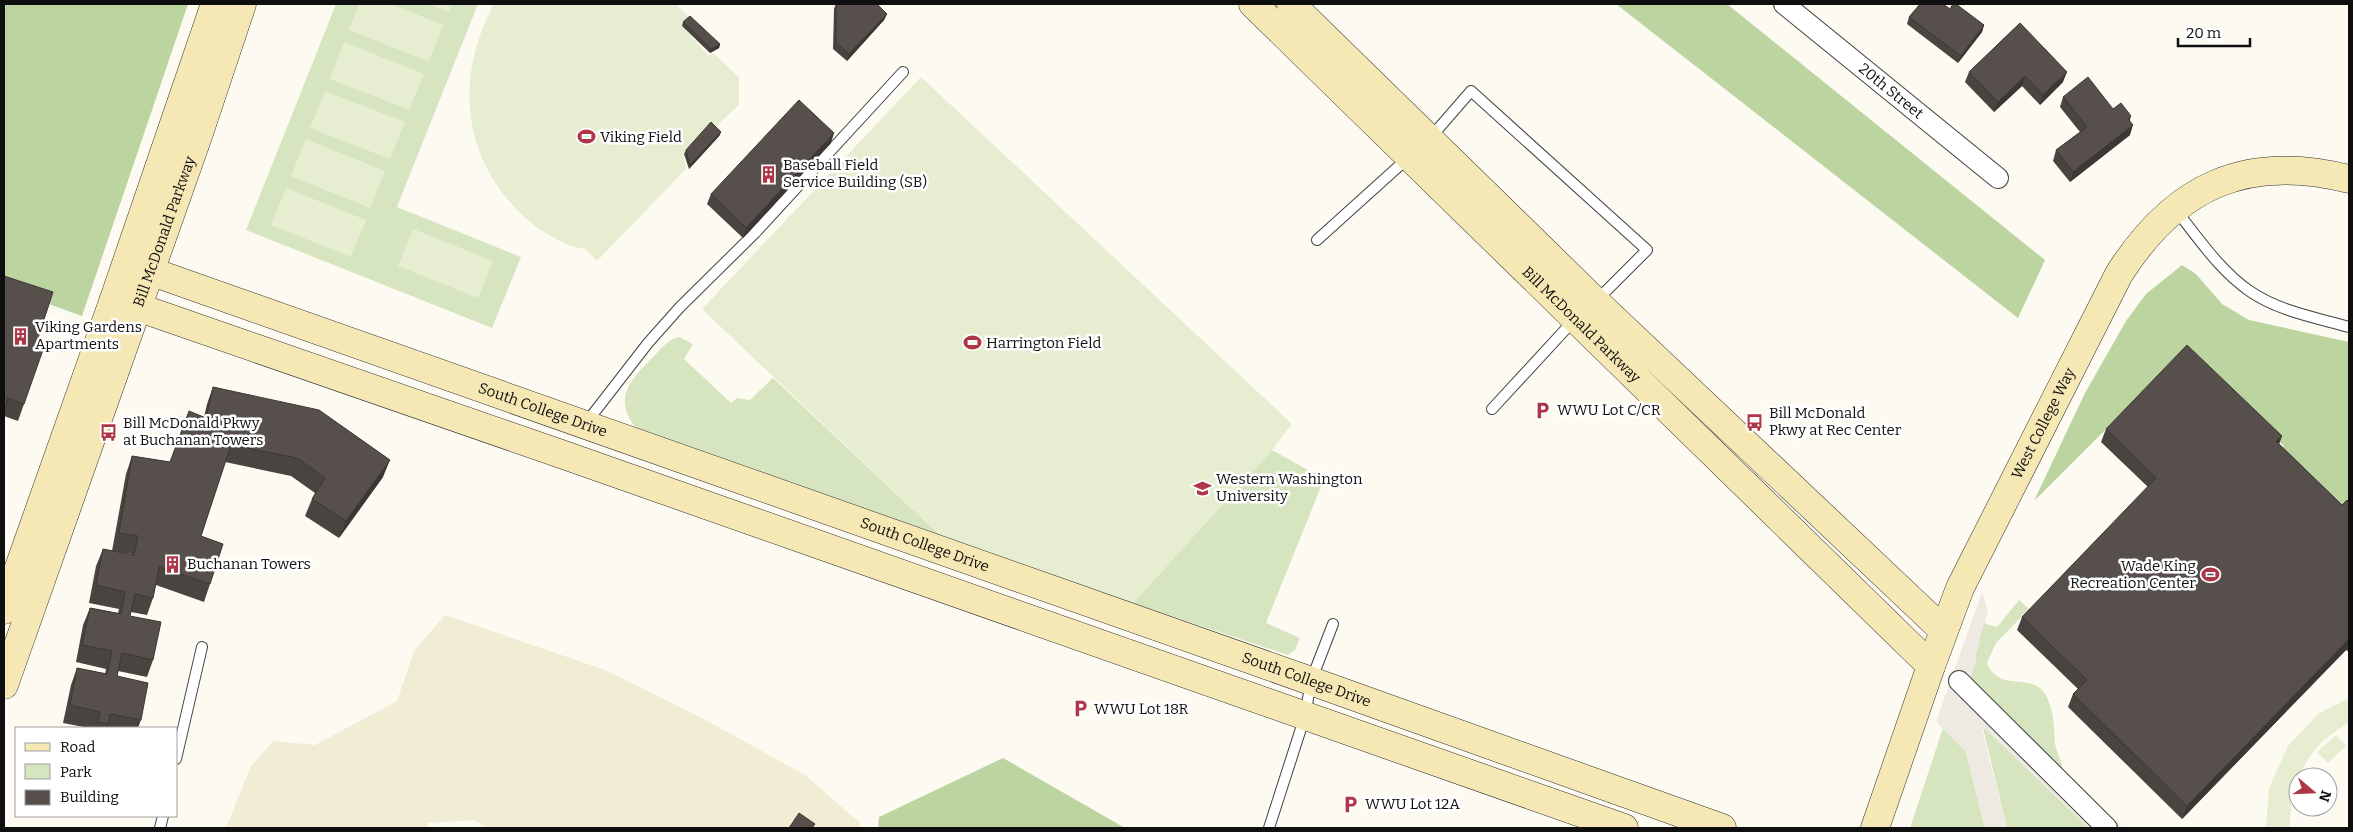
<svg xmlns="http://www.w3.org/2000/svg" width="2353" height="832" viewBox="0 0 2353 832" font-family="Bitter,serif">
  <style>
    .farmland { fill: #f1ecd4 }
    .green { fill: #d6e5bf }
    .forest { fill: #bcd4a0 }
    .pitch { fill: #e6edd0 }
    .plaza { fill: #eee9e1 }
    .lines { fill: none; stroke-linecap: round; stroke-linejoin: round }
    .lane-casing { stroke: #424242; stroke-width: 12 }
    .street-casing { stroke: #424242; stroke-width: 22 }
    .secondary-casing { stroke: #313131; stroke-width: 29 }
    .lane { stroke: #fff; stroke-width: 10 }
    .street { stroke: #fff; stroke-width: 20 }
    .secondary { stroke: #f6e8b5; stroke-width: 28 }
    .wall { fill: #4a4441 }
    .shaded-wall { fill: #3c3735 }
    .building { fill: #564f4c; stroke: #3c3735 }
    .labels { text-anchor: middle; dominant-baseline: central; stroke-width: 5; stroke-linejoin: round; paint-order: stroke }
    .street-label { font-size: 15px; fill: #0f0f0f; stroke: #fff }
    .poi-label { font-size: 15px; fill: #0f0f0f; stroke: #fff; text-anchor: start }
  </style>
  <rect width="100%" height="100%" fill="#fdfaf2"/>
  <polygon class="farmland" points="445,615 605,670 700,717 805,775 860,823 860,828 486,828 475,820 428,823 428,828 226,828 250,768 273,741 315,745 397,701 414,651"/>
  <g class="green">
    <polygon points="336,4 478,4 397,207 521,257 492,328 246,230"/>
    <path d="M679,337L693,344L684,359L731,403L737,398L750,400L773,378L942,537L638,431C612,399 629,382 652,358C660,350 668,339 679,337Z"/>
    <polygon points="1272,450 1324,479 1266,623 1300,638 1295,650 1288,655 1133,603"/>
    <path d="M2019,600L2029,609L1996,643L1987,663C2000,694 2030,671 2045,694C2054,708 2054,728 2055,743C2056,753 2063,761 2062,769L1970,680C1976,661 1977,642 1984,623L1996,627L1998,626Z"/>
    <polygon points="1943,728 1966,752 1985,828 1910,828"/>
    <polygon points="1983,728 1987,729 2089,828 2007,828"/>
  </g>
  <g class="forest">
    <polygon points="4,4 188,4 82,316 4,288"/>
    <polygon points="1616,4 1727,4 2045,260 2018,318"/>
    <polygon points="2182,265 2196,274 2222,304 2249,320 2349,342 2349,511 2335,509 2278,457 2284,446 2184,351 2034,501 2085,393 2126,321 2146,294"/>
    <polygon points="1003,758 1125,828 878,828 879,817"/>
  </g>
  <g class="pitch">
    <polygon points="359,4 391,4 443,25 429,62 349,30"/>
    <polygon points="428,4 452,4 449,12"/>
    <path d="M494,4H675L689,17L682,26L708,55L713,53L739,77V105L715,127L710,124L683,153L686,169L597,261C593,258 590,252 586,250C582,247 576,248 571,246C560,241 548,235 538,228C464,172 451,83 494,4Z"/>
    <polygon points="344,42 424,74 409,110 330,79"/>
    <polygon points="921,77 1292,424 1272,450 1133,603 942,537 702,309"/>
    <polygon points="325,91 405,122 390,159 310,128"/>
    <polygon points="306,139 385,171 370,208 291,176"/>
    <polygon points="286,188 366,220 351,257 271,225"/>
    <polygon points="413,229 493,261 478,298 398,266"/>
    <path d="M2349,698V722C2340,729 2329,735 2321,743C2299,766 2289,797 2290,828H2266L2269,788L2288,746L2319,713Z"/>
    <polygon points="2336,735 2346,746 2328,763 2317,752"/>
  </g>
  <polygon class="plaza" points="1982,592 1988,612 1979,638 1980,642 1975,657 1976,662 1970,680 2123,828 2089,828 1984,728 1982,730 2007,828 1985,828 1966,752 1936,722"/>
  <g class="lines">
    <defs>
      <g id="lane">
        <polyline points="1431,137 1471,91 1647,250 1596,301"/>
        <path d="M2176,210C2198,238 2221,272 2251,292C2279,311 2317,318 2349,327"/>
        <polyline points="1317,240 1409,157"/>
        <polyline points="1492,409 1575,319"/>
        <polyline points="586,423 648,343 680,307 755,233 903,72"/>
        <polyline points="176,759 202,647"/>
        <polyline points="160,828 163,816"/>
        <polyline points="1269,828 1305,716 1311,681 1333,624"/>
      </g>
      <g id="street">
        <path id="s1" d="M1784,4L1998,178"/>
        <polyline points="1959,681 2107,828"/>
      </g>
      <g id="secondary">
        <path id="s2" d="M1253,4L1931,666"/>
        <polyline points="1291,4 1595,301 1943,630"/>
        <path id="s3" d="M127,263L1311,681L1722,828"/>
        <polyline points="114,299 564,455 1624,828"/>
        <polyline points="4,610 114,299 215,4"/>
        <path id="s4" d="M4,685L198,136L242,4"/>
        <path id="s5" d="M1875,828L1931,666L1960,588L2119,274C2175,186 2246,153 2349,179"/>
      </g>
    </defs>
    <use href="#lane" class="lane-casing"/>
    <use href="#street" class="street-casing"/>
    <use href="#secondary" class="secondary-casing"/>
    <use href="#lane" class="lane"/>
    <use href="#street" class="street"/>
    <use href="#secondary" class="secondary"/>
  </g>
  <g class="wall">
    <polygon points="836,4 877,4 887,14 884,20 847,61 833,49 834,9"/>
    <polygon points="1950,9 1984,25 1982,32 1958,63 1907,24 1909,17"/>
    <polygon points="683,22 720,44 719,48 710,53 682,26"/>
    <polygon points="2020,23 2063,82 2040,105 2022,86 1994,112 1965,82 1969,72"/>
    <polygon points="2063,97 2113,109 2131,116 2130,120 2130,135 2070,182 2053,161 2056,150 2080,132 2060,107"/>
    <polygon points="720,135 689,169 684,154 686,150"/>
    <polygon points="831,143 743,238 707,204 711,194"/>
    <polygon points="4,276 36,344 24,404 18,421 4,416"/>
    <polygon points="213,387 383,477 339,538 305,516 312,499 315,493 291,476 225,462 201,536 210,584 204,602 156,585 153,598 147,615 131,612 130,616 153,660 147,677 118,671 117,676 141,720 138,728 89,728 63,723 71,685 77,668 105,674 106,669 76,662 83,625 90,608 118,613 119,609 89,603 96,566 103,549 131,555 132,554 112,551 126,474 132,456 170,462 204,417 207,404"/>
    <polygon points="2106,429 2282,436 2279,444 2342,505 2349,502 2349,652 2346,650 2182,819 2068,707 2073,694 2078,689 2017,630 2022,617 2148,487 2101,442"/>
  </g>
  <g class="shaded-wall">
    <polygon points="887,14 884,20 847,61 849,54"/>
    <polygon points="1984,25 1982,32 1958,63 1961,56"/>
    <polygon points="720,44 719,48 710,53 711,49"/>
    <polygon points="2067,72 2063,82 2040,105 2043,95"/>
    <polygon points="2025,76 2022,86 1994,112 1998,102"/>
    <polygon points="2133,125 2130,135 2070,182 2073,172"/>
    <polygon points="721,132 720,135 689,169 690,165"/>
    <polygon points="834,133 831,143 743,238 746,228"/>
    <polygon points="2282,436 2277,449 2276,441"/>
    <polygon points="390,460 383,477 339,538 346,521"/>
    <polygon points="2349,639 2349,642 2346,650 2182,819 2187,806"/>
  </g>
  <g class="building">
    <polygon points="836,4 877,4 887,14 849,54 836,42"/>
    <polygon points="1920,4 1943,4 1950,9 1953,4 1956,4 1984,25 1961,56 1909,17"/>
    <polygon points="690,16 720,44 711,49 683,22"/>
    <polygon points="2020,23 2067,72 2043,95 2025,76 1998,102 1969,72"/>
    <polygon points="2088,77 2113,109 2121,103 2131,116 2128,119 2133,125 2073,172 2056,150 2087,127 2063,97"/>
    <polygon points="799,100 834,133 746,228 711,194"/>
    <polygon points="711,122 721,132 690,165 686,150"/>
    <polygon points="4,276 53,292 36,344 44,347 24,404 8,398 4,411"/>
    <polygon points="2187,345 2282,436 2276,441 2342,505 2347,500 2349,502 2349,639 2187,806 2073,694 2087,680 2022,617 2156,478 2106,429"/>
    <polygon points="213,387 319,410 390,460 346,521 312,499 325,478 297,458 231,445 201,536 223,544 210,584 159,567 153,598 135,594 130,616 161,622 153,660 122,653 117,676 148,683 141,720 110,714 108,724 98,722 100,712 70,705 77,668 107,674 112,651 82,645 90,608 121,614 125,592 96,585 103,549 134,555 138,536 119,533 132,456 170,462 189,411 206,418"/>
    <polygon points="799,813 815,824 812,828 789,828"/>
  </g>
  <defs>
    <symbol id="stadium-bare" viewBox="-9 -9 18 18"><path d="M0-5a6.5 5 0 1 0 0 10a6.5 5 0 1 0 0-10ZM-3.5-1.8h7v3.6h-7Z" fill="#af3648" stroke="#fff" stroke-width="2.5" paint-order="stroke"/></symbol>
    <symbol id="building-bare" viewBox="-9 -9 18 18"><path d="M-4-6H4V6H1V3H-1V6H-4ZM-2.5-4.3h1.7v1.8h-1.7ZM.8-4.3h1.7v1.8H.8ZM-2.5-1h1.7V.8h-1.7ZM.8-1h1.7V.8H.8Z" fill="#af3648" stroke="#fff" stroke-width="2.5" paint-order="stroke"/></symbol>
    <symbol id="parking-bare" viewBox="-9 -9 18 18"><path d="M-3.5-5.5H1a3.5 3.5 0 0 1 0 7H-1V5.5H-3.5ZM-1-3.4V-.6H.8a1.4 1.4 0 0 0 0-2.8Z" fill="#af3648" stroke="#fff" stroke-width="2.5" paint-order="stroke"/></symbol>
    <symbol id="bus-bare" viewBox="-9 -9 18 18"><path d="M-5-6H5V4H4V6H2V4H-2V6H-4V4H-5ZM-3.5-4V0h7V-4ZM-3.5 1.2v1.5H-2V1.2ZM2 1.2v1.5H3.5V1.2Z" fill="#af3648" stroke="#fff" stroke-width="2.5" paint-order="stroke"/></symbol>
    <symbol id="university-bare" viewBox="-9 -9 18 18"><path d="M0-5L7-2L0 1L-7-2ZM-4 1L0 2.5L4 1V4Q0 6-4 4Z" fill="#af3648" stroke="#fff" stroke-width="2.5" paint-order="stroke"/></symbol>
  </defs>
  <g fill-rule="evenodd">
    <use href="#stadium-bare" x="574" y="124" width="25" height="25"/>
    <use href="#building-bare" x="756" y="162" width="25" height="25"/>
    <use href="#building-bare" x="8" y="324" width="25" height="25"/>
    <use href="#stadium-bare" x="960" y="330" width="25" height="25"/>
    <use href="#parking-bare" x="1530" y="398" width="25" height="25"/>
    <use href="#bus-bare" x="1742" y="410" width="25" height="25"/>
    <use href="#bus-bare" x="96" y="420" width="25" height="25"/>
    <use href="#university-bare" x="1190" y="476" width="25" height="25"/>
    <use href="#building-bare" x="160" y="552" width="25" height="25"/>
    <use href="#stadium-bare" x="2198" y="562" width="25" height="25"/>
    <use href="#parking-bare" x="1068" y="696" width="25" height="25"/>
    <use href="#parking-bare" x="1338" y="792" width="25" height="25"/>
  </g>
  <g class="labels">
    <g class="street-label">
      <text stroke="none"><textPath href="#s1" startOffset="138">20th Street</textPath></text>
      <text stroke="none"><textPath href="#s4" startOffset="481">Bill McDonald Parkway</textPath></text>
      <text stroke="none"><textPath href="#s2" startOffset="459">Bill McDonald Parkway</textPath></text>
      <text stroke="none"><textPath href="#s3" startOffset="441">South College Drive</textPath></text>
      <text stroke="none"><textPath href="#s5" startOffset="439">West College Way</textPath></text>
      <text stroke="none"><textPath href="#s3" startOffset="846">South College Drive</textPath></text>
      <text stroke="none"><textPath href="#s3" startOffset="1251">South College Drive</textPath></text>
    </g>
    <g class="poi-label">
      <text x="600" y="137">Viking Field</text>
      <text x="783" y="165">Baseball Field<tspan x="783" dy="17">Service Building (SB)</tspan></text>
      <text x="35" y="327">Viking Gardens<tspan x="35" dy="17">Apartments</tspan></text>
      <text x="986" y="343">Harrington Field</text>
      <text x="1557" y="410">WWU Lot C/CR</text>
      <text x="1769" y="413">Bill McDonald<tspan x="1769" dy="17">Pkwy at Rec Center</tspan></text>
      <text x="123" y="423">Bill McDonald Pkwy<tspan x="123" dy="17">at Buchanan Towers</tspan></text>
      <text x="1216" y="479">Western Washington<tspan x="1216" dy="17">University</tspan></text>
      <text x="187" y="564">Buchanan Towers</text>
      <text x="2196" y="566" text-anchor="end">Wade King<tspan x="2196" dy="17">Recreation Center</tspan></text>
      <text x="1094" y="709">WWU Lot 18R</text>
      <text x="1365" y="804">WWU Lot 12A</text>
    </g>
  </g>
  <rect width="2353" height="832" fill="none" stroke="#0f0f0f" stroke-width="10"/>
  <rect x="15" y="727" width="162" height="90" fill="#ffffff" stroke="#9f9f9f"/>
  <rect x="25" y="743" width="25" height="8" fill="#f6e8b5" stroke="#9f9f9f"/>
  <text x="60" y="752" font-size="15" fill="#0f0f0f">Road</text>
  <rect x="25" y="764" width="25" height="15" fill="#d6e5bf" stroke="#9f9f9f"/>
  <text x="60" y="777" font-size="15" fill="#0f0f0f">Park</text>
  <rect x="25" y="790" width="25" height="15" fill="#564f4c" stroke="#9f9f9f"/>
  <text x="60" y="802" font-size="15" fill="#0f0f0f">Building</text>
  <g transform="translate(2313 792) rotate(109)"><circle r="24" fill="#ffffff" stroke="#9f9f9f"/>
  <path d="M0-4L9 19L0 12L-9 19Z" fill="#af3648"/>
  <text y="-8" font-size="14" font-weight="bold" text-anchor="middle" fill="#0f0f0f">N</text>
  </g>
  <path d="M2178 38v8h72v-8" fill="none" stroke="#0f0f0f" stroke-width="2.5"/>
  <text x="2186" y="38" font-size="15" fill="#0f0f0f" stroke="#ffffff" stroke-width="4" paint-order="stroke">20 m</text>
</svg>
